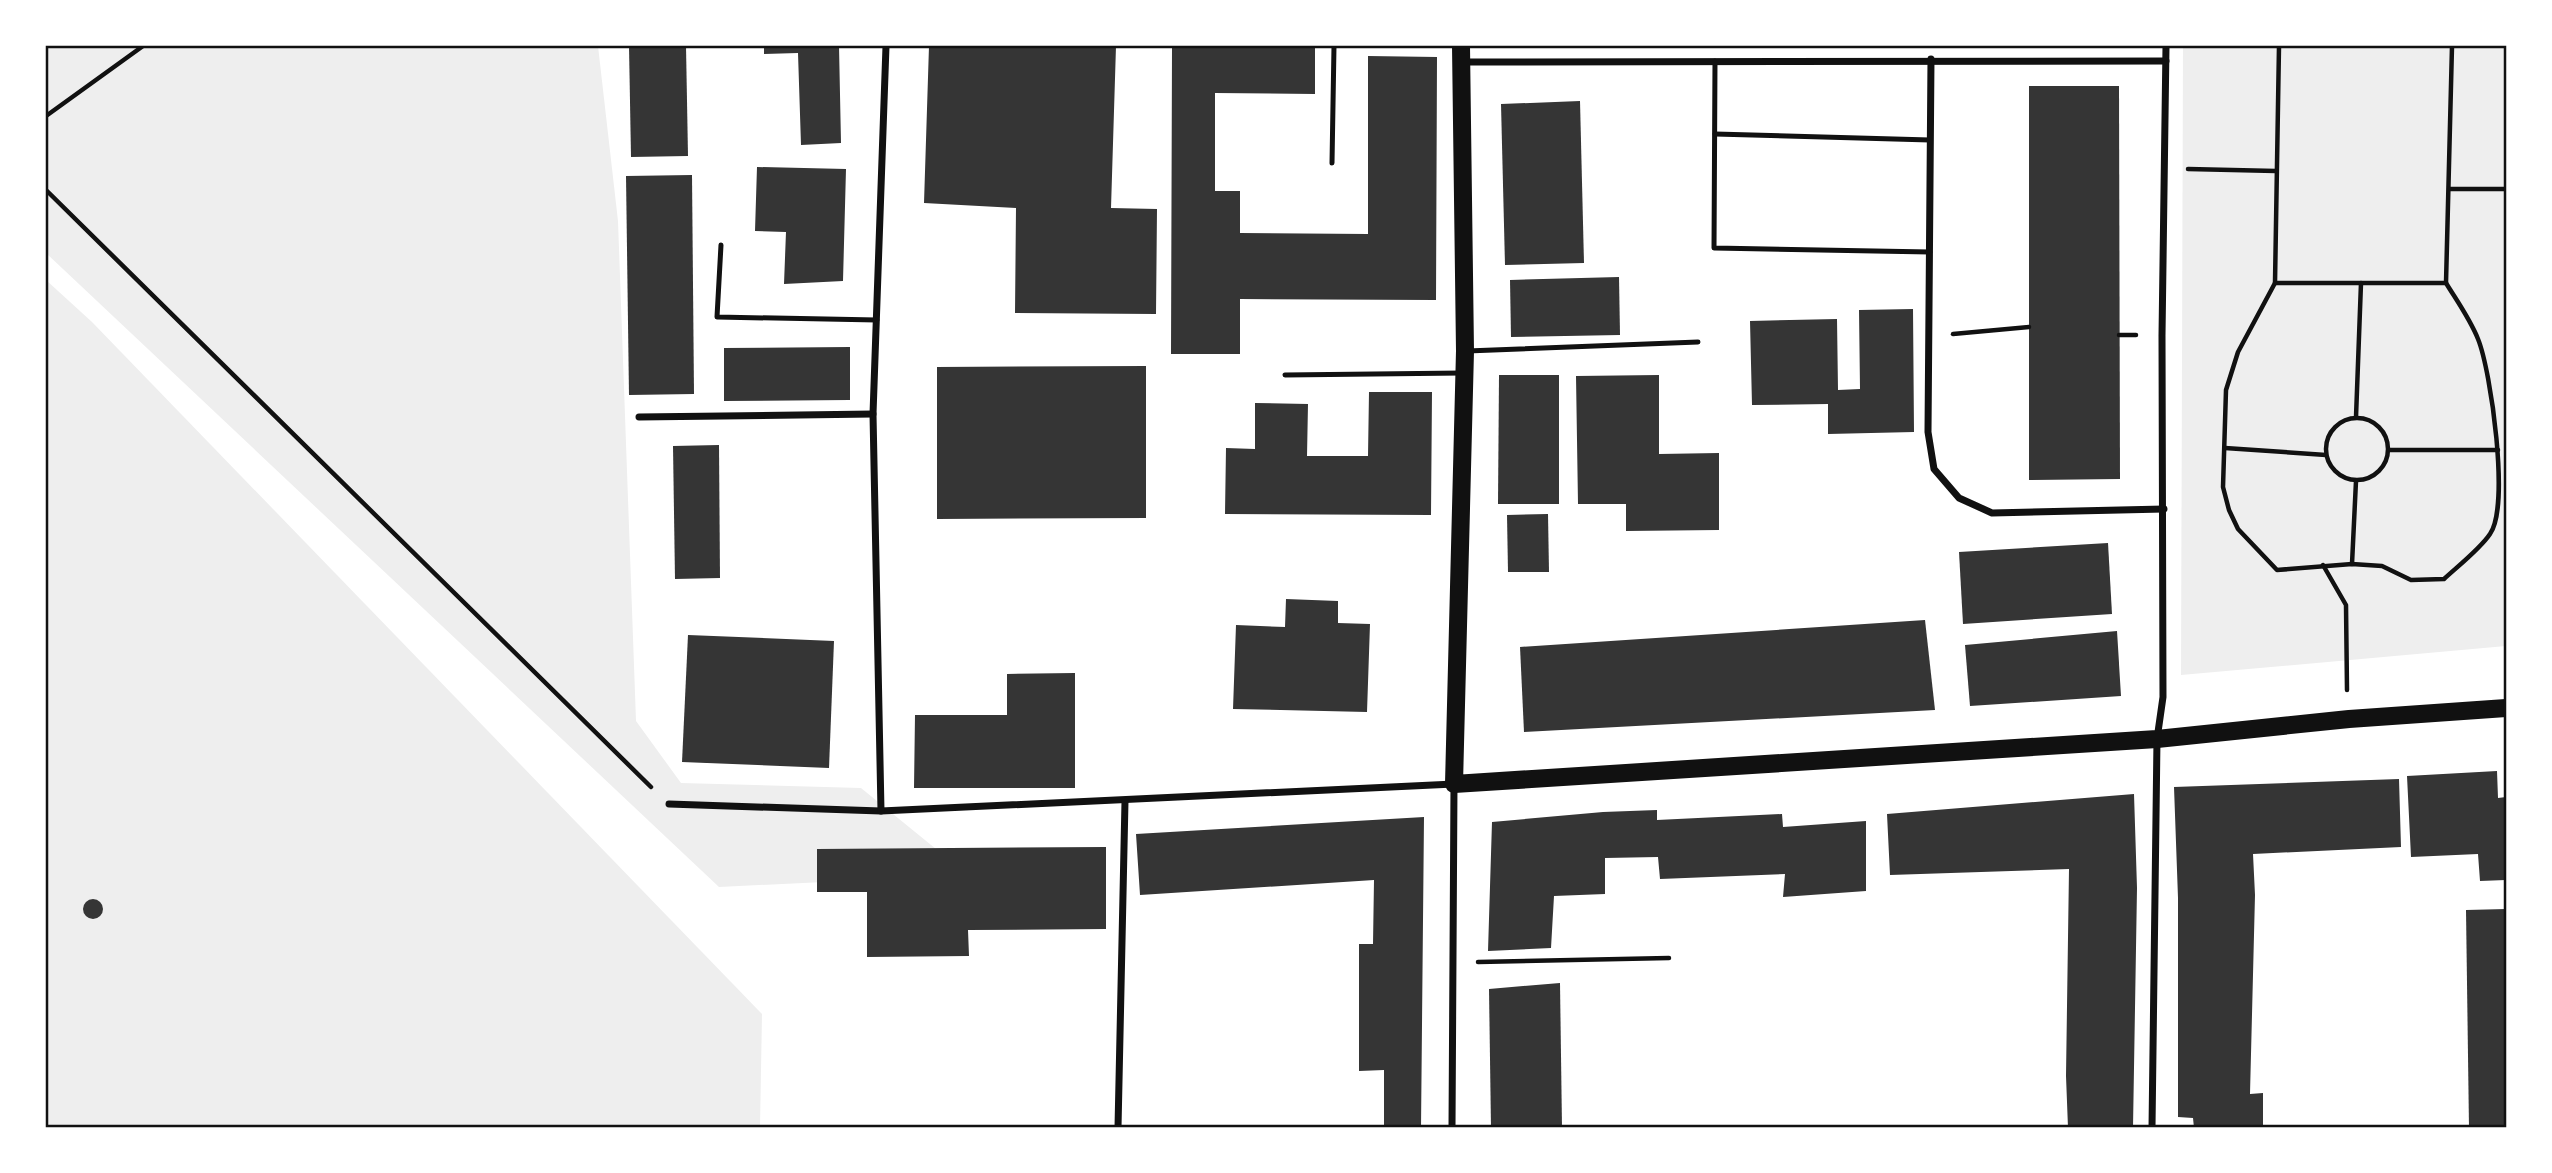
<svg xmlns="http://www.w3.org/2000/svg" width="2552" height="1173" viewBox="0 0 2552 1173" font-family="Quicksand,sans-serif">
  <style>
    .green { fill: #eee }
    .building { fill: #353535 }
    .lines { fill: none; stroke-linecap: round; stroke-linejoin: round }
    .path { stroke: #111; stroke-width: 4.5 }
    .service { stroke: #111; stroke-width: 5 }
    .minor { stroke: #111; stroke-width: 7 }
    .primary { stroke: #111; stroke-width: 18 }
    .neatline { fill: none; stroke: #111; stroke-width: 2.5 }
  </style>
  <rect width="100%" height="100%" fill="#fff"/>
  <g class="green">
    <polygon points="46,46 598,46 618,221 636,721 681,783 861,788 968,875 719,887 46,253"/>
    <polygon points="2183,46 2506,46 2506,646 2181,675"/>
    <polygon points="46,280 92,322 762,1014 760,1127 46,1127"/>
  </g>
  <g class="building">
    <polygon points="629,46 686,46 688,156 631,157"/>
    <polygon points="764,46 839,46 841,143 801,145 798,53 764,54"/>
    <polygon points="929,46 1116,46 1111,208 1157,209 1156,314 1015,313 1016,208 924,203"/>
    <polygon points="1172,48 1315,48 1315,94 1215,93 1215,191 1240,191 1240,233 1368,234 1368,56 1437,57 1436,300 1240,299 1240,354 1171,354"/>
    <polygon points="2029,86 2119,86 2120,479 2029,480"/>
    <polygon points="1580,101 1584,263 1505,265 1501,104"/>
    <polygon points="757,167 846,169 843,281 784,284 786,232 755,231"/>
    <polygon points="692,175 694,394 629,395 626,176"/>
    <polygon points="1619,277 1620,335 1511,337 1510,280"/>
    <polygon points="1913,309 1914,432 1828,434 1828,404 1752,405 1750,321 1837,319 1838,390 1860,389 1859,310"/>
    <polygon points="850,347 850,400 724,401 724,348"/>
    <polygon points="1146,366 1146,518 937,519 937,367"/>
    <polygon points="1499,375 1559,375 1559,504 1498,504"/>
    <polygon points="1659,375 1659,454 1719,453 1719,530 1626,531 1626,504 1578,504 1576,376"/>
    <polygon points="1369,392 1432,392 1431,515 1225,514 1226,448 1255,449 1255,403 1308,404 1307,456 1368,456"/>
    <polygon points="719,445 720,578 675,579 673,446"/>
    <polygon points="1548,514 1549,572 1508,572 1507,515"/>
    <polygon points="2108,543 2112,614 1963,624 1959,552"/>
    <polygon points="1286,599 1338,601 1338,623 1370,624 1367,712 1233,709 1236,625 1285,627"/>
    <polygon points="1925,620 1935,710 1524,732 1520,647"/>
    <polygon points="2117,631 2121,696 1970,706 1965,645"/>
    <polygon points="688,635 834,641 829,768 682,762"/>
    <polygon points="1075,673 1075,788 914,788 915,715 1007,715 1007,674"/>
    <polygon points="2497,771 2498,798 2506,797 2506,880 2480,881 2478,854 2411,857 2407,776"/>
    <polygon points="2399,779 2401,847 2253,854 2255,895 2250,1094 2263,1093 2263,1128 2194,1128 2193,1118 2178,1117 2178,898 2174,787"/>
    <polygon points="2134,794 2137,888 2133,1128 2068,1128 2066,1076 2069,869 1890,875 1887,814"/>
    <polygon points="1657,810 1657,820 1782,814 1783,827 1866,821 1866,891 1783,897 1785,874 1660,879 1658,857 1605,858 1605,894 1554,896 1551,948 1488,951 1492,822 1603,812"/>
    <polygon points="1424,817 1421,1128 1384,1128 1384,1070 1359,1071 1359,944 1373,944 1374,880 1140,895 1136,834"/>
    <polygon points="1106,847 1106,929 968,930 969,956 867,957 867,892 817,892 817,849"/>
    <circle cx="93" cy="909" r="10"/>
    <polygon points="2506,909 2506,1128 2469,1128 2466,910"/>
    <polygon points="1560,983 1562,1128 1491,1128 1489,989"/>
  </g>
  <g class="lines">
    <g class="path">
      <polyline points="2279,46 2275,283 2446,283 2452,46"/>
      <polyline points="46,116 143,46"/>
      <polyline points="2188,169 2276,171"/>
      <polyline points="2450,189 2506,189"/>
      <polyline points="46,190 651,787"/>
      <path d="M2275,283L2238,352L2226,390L2223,487L2229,510L2238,529L2277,570L2352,564L2382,566L2411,580L2444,579C2458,566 2480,549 2490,534C2510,506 2491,371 2478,339C2470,319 2457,301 2446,283"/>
      <polyline points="1953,334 2029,327"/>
      <polyline points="2119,335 2136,335"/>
      <polyline points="2356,417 2361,283"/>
      <circle cx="2357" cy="449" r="31"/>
      <polyline points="2225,448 2326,455"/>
      <polyline points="2389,450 2498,450"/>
      <polyline points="2352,564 2356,481"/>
      <polyline points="2323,565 2346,605 2347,690"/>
      <polyline points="1478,962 1669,958"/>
    </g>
    <g class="service">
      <polyline points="1715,61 1714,248 1930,252"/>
      <polyline points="1715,134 1930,140"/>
      <polyline points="1332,163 1334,46"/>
      <polyline points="721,245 717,317 877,320"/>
      <polyline points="1467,351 1698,342"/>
      <polyline points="1285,375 1462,373"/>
    </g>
    <g class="minor">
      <polyline points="1931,59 1928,432 1934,469 1959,498 1992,513 2164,509"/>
      <polyline points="1463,62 2166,61"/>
      <polyline points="639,417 873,414"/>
      <polyline points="669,804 881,811 1454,784 1452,1128"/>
      <polyline points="881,811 873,414 886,46"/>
      <polyline points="1118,1128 1125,801"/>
      <polyline points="2152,1128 2157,739 2163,697 2162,336 2166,46"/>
    </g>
    <polyline class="primary" points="1461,46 1465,351 1454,784 2157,739 2349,719 2506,708"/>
  </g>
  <rect width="2552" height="1173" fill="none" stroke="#ffffff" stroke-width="94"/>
  <rect x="47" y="47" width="2458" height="1079" class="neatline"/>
</svg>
